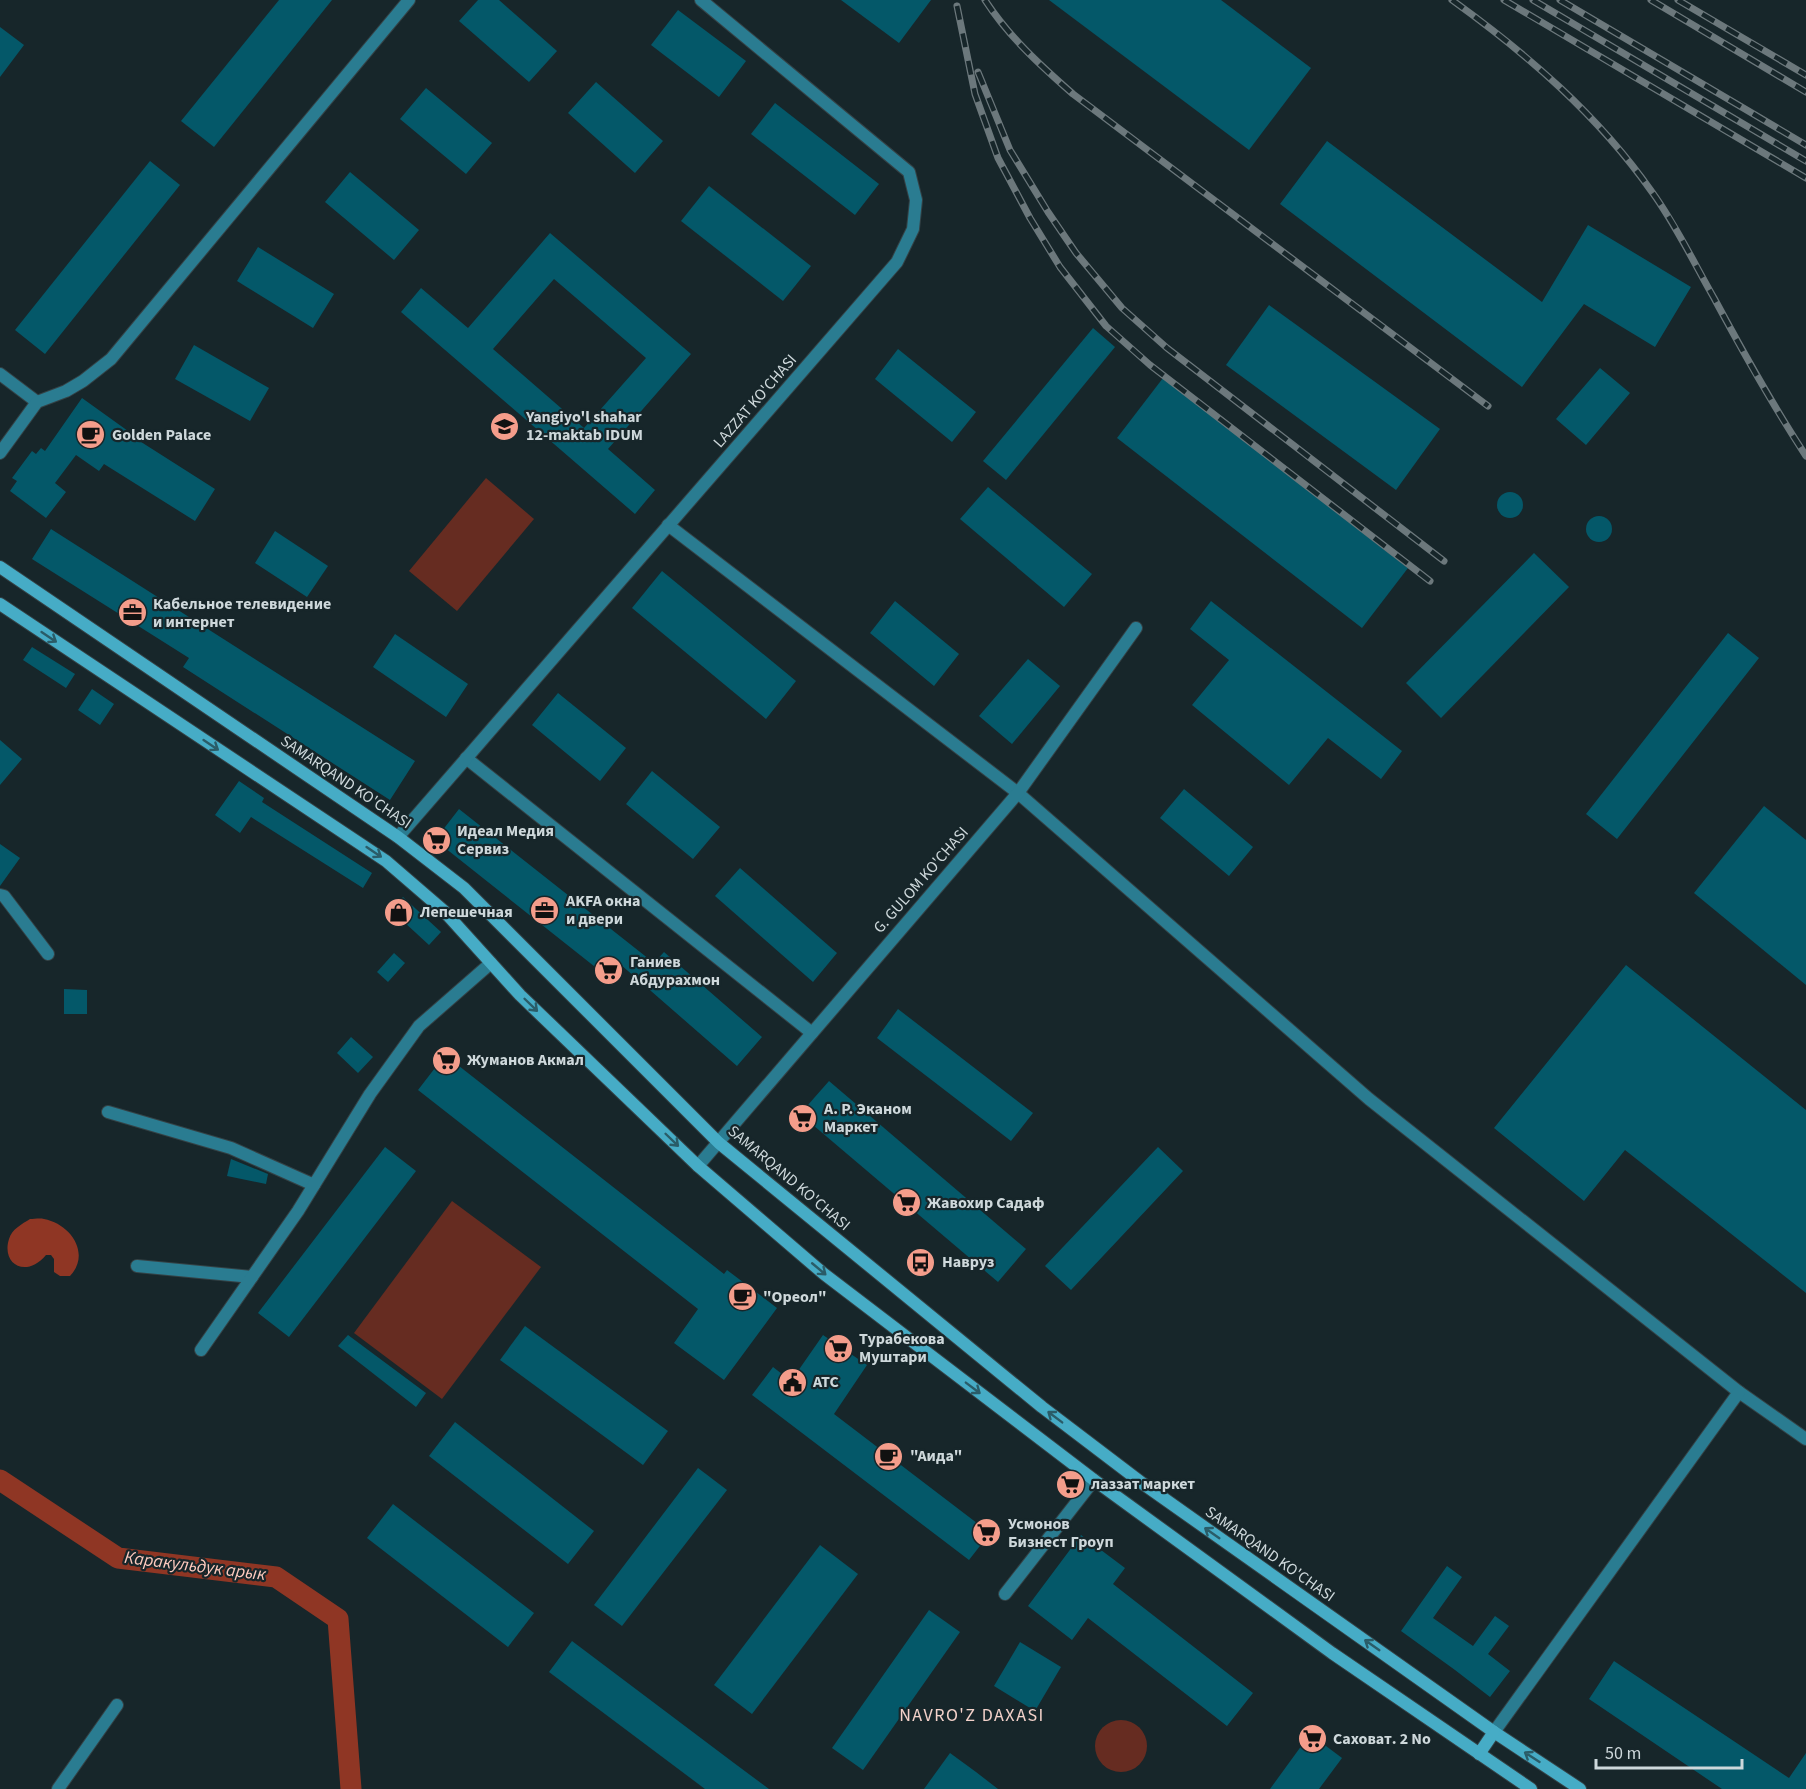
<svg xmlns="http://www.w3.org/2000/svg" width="1806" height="1789" viewBox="0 0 1806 1789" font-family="'Source Sans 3',sans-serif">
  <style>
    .green { fill: #662c21 }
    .water { fill: #8f3624 }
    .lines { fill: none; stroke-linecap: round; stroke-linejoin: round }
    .canal { stroke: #8f3624; stroke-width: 21 }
    .building { fill: #045869; fill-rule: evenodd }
    .street-casing { stroke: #344246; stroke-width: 14 }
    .secondary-casing { stroke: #344246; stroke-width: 14 }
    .street { stroke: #2a7c91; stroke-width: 12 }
    .secondary { stroke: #46acc6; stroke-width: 12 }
    .rail-casing { stroke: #6c787c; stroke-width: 7 }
    .rail { stroke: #17262a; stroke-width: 4.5; stroke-dasharray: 14; stroke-linecap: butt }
    .oneway { stroke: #2a5c68 }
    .labels { text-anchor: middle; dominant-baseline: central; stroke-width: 4.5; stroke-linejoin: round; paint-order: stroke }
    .street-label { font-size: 16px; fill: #ced8db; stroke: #17262a }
    .poi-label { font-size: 16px; font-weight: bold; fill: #ced8db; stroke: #17262a; text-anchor: start }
    .water-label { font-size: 18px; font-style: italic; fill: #fdc9bd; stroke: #17262a }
    .neighbourhood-label { font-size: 18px; letter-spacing: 1.5px; fill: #f4d2ca; stroke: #17262a }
  </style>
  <rect width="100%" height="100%" fill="#17262a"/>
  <g class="green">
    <polygon points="486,478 534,519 457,611 409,571"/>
    <polygon points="452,1201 541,1267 442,1399 354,1333"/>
    <circle cx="1121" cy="1746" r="26"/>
  </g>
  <path class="water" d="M30,1219C34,1219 40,1218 44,1219C71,1224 91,1254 70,1276H60L54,1272V1259L51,1255H46C26,1279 1,1264 9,1239C12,1229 22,1224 30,1219Z"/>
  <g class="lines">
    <polyline class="canal" points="0,1480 118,1558 276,1577 338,1619 351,1789"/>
  </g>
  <g class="building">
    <polygon points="279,0 332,0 214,147 181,121"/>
    <polygon points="478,0 499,0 557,51 529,82 459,21"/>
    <polygon points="841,0 931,0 899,43"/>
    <polygon points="1049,0 1221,0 1311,68 1249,150"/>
    <polygon points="678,10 746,61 719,97 651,45"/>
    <polygon points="0,27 24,45 0,77"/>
    <polygon points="596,82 663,141 635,173 568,113"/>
    <polygon points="426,88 492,143 466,174 400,119"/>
    <polygon points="775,103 879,184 855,215 751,134"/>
    <polygon points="1327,141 1542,302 1588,225 1691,287 1655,347 1584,304 1522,387 1280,204"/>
    <polygon points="150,161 180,185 45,354 15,330"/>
    <polygon points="350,172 419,230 394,260 325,202"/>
    <polygon points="709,186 811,266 783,301 681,221"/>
    <path d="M550,233L691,354L608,449L655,490L635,514L401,312L421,288L468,328ZM554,279L646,358L584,428L493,349Z"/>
    <polygon points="258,247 334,294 313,328 237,281"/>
    <polygon points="1269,305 1440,429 1396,490 1226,365"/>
    <polygon points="1093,328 1115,347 1006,480 983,461"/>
    <polygon points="194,345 269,388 250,421 175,379"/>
    <polygon points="898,349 976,412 952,442 875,379"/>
    <polygon points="1600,368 1630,393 1586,445 1556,419"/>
    <polygon points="1163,378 1408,568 1362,628 1117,438"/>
    <polygon points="82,398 128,431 127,433 215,489 195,521 104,464 99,471 76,455 55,483 66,492 46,518 10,491 17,481 12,478 32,451 36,454 41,448 45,451"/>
    <polygon points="988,487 1092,574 1064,607 960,519"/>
    <circle cx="1510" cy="505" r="13"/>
    <circle cx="1599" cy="529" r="13"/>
    <polygon points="51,529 415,761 390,800 183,667 189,658 32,559"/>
    <polygon points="275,531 328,566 307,597 255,563"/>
    <polygon points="1534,553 1569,587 1441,718 1406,683"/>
    <polygon points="662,571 796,681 766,719 632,608"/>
    <polygon points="895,601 959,654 934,686 870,633"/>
    <polygon points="1211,601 1402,751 1381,779 1328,738 1289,785 1192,705 1229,660 1190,629"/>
    <polygon points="1728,633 1759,658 1617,839 1586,814"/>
    <polygon points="395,634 468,684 446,717 373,667"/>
    <polygon points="32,647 75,674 66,688 23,660"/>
    <polygon points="1028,659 1060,686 1012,744 979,716"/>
    <polygon points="92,689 114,704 100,725 78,710"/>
    <polygon points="558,693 626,748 600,781 532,725"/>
    <polygon points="0,740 22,759 0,785"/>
    <polygon points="652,771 720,827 693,859 626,804"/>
    <polygon points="239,781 264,798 262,802 372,873 363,888 251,817 240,833 215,815"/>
    <polygon points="1184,789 1253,847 1229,876 1160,818"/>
    <polygon points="1764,806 1806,840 1806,985 1694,893"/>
    <polygon points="459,809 654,963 664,952 762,1037 737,1066 620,964 609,978 435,840"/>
    <polygon points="0,844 20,858 0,886"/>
    <polygon points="740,868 837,953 813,982 715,896"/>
    <polygon points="403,897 441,932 429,945 391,910"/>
    <polygon points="394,953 405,963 388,982 377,972"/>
    <polygon points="1626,965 1806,1110 1806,1293 1625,1150 1584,1201 1494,1128"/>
    <polygon points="64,989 87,990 87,1014 64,1014"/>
    <polygon points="898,1009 1033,1113 1011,1141 877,1038"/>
    <polygon points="351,1037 373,1057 358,1073 337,1053"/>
    <polygon points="445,1055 724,1274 727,1270 777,1308 724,1380 674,1343 698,1309 418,1090"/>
    <polygon points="829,1081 1026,1249 998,1282 800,1114"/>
    <polygon points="385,1147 416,1171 289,1337 258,1313"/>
    <polygon points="1158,1147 1183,1171 1071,1290 1045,1266"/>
    <polygon points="231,1159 268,1174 266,1184 227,1176"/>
    <polygon points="525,1326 668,1431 643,1465 500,1360"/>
    <polygon points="348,1335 426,1393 416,1407 338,1346"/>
    <polygon points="823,1335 867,1365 834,1414 990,1533 969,1560 752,1395 773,1367 791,1381"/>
    <polygon points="455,1422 594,1531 568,1564 429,1456"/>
    <polygon points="698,1468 727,1490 622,1626 594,1605"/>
    <polygon points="393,1504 534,1613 508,1647 367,1538"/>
    <polygon points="1081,1535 1125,1568 1113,1584 1253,1693 1227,1726 1088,1618 1072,1640 1028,1606"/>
    <polygon points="820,1545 858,1574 752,1714 714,1685"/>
    <polygon points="1447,1566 1462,1577 1433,1618 1473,1646 1495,1616 1509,1626 1488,1654 1510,1671 1490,1697 1455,1670 1401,1631"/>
    <polygon points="929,1610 960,1632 863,1770 832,1748"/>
    <polygon points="572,1641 734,1763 769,1789 705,1789 549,1672"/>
    <polygon points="1020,1642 1061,1667 1035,1711 994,1686"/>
    <polygon points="1614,1661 1789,1778 1806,1753 1806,1789 1722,1789 1589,1699"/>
    <polygon points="1310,1734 1342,1758 1319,1789 1270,1789"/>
    <polygon points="950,1753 976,1772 998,1789 924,1789"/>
  </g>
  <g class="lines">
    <defs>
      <g id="street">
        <polyline points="0,374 37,402"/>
        <polyline points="0,453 37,402 66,391 83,381 111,359 409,0"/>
        <polyline points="668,525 1018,793 1369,1099 1739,1392 1806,1439"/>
        <polyline points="466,758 812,1033"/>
        <polyline points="398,837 897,262 913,229 916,200 909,172 701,0"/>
        <polyline points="0,895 4,896 48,954"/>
        <polyline points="108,1112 231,1148 314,1185"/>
        <polyline points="698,1166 1018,793 1136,628"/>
        <polyline points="137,1266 252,1277"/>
        <polyline points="201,1350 298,1211 370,1094 419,1026 491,963"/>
        <polyline points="1005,1594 1094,1480"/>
        <polyline points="1494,1732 1739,1392"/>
        <polyline points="58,1789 117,1705"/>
      </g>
      <g id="secondary">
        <polyline points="0,567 398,837 464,888 719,1143 1042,1407 1142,1483 1494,1732 1580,1789"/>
        <polyline points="0,604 386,861 444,911 520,995 698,1166 824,1274 1094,1480 1332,1653 1531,1789"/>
        <polyline points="1479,1754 1494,1732"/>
      </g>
    </defs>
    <use href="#street" class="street-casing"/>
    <use href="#secondary" class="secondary-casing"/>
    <use href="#street" class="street"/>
    <use href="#secondary" class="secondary"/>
    <defs>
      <g id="rail">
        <path d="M985,0C1009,37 1040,65 1073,94L1488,406"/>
        <path d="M1452,0C1527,54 1598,115 1652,192C1676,225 1694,263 1714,298C1743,352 1772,404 1806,456"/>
        <polyline points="1504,0 1806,178"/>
        <polyline points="1533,0 1806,161"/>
        <polyline points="1560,0 1806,145"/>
        <polyline points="1651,0 1806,92"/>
        <polyline points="1678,0 1806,75"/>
        <polyline points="957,6 975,94 998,158 1030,218 1060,267 1106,326 1150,365 1430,581"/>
        <polyline points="978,72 1010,150 1048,212 1076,253 1122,308 1167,348 1444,561"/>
      </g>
    </defs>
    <use href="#rail" class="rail-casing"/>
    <use href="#rail" class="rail"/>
  </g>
  <defs><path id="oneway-shaft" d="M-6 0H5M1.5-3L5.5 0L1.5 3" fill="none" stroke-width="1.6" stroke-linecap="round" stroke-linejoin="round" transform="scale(1.5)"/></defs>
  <g class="oneway">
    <use href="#oneway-shaft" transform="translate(49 637) rotate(34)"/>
    <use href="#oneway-shaft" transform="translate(211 745) rotate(34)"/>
    <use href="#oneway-shaft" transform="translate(374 852) rotate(34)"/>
    <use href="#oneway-shaft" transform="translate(531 1005) rotate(44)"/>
    <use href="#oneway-shaft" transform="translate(672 1140) rotate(44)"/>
    <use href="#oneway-shaft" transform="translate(819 1269) rotate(40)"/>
    <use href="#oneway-shaft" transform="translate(973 1388) rotate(37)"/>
    <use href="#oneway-shaft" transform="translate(1055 1417) rotate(-143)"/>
    <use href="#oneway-shaft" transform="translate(1212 1533) rotate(-145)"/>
    <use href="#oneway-shaft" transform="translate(1372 1645) rotate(-145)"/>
    <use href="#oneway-shaft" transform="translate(1532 1757) rotate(-147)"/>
  </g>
  <defs>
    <symbol id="school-disc" viewBox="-11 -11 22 22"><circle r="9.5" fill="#f49d8b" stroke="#17262a"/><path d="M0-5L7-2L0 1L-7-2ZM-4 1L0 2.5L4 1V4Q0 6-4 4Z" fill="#111"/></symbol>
    <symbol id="cafe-disc" viewBox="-11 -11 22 22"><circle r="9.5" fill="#f49d8b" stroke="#17262a"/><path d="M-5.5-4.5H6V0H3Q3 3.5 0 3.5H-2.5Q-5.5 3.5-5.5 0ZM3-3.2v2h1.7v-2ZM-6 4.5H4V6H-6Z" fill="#111"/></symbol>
    <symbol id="office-disc" viewBox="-11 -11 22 22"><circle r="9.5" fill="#f49d8b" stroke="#17262a"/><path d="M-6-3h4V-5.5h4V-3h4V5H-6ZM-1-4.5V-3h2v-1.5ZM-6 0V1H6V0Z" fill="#111"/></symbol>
    <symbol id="supermarket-disc" viewBox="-11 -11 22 22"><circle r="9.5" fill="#f49d8b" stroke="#17262a"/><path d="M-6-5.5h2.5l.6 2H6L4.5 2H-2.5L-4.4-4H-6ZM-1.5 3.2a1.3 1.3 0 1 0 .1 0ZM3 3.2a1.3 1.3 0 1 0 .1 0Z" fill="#111"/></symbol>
    <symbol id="shop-disc" viewBox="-11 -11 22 22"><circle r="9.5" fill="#f49d8b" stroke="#17262a"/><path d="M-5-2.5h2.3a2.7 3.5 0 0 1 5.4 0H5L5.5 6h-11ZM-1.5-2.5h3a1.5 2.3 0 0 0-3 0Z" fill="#111"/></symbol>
    <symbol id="bus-disc" viewBox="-11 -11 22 22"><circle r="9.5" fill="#f49d8b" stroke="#17262a"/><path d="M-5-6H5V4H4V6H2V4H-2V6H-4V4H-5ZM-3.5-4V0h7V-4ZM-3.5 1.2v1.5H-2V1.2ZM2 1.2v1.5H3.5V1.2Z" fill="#111"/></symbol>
    <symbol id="civic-disc" viewBox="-11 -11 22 22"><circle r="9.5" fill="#f49d8b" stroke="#17262a"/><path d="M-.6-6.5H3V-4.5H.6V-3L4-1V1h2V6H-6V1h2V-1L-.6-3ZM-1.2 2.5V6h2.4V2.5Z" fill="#111"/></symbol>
  </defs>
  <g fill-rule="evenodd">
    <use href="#school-disc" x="488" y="410" width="33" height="33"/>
    <use href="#cafe-disc" x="74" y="418" width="33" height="33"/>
    <use href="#office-disc" x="116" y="596" width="33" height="33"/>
    <use href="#supermarket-disc" x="420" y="824" width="33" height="33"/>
    <use href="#office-disc" x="528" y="894" width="33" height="33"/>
    <use href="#shop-disc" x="382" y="896" width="33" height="33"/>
    <use href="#supermarket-disc" x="592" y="954" width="33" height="33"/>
    <use href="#supermarket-disc" x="430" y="1044" width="33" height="33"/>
    <use href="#supermarket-disc" x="786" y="1102" width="33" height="33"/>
    <use href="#supermarket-disc" x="890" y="1186" width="33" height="33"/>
    <use href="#bus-disc" x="904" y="1246" width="33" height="33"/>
    <use href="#cafe-disc" x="726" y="1280" width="33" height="33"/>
    <use href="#supermarket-disc" x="822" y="1332" width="33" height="33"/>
    <use href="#civic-disc" x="776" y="1366" width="33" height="33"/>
    <use href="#cafe-disc" x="872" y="1440" width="33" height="33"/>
    <use href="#supermarket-disc" x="1054" y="1468" width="33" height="33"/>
    <use href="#supermarket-disc" x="970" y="1516" width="33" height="33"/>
    <use href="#supermarket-disc" x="1296" y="1722" width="33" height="33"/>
  </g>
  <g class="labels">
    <g class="street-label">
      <text transform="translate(755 401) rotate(-49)">LAZZAT KO'CHASI</text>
      <text transform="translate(346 782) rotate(34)">SAMARQAND KO'CHASI</text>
      <text transform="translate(921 880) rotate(-49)">G. GULOM KO'CHASI</text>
      <text transform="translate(789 1178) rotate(40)">SAMARQAND KO'CHASI</text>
      <text transform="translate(1270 1554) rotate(35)">SAMARQAND KO'CHASI</text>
    </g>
    <g class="poi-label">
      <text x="526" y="417">Yangiyo'l shahar<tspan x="526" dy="18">12-maktab IDUM</tspan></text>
      <text x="112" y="435">Golden Palace</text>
      <text x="153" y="604">Кабельное телевидение<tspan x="153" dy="18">и интернет</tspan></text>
      <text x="457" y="831">Идеал Медия<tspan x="457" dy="18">Сервиз</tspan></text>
      <text x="566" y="901">AKFA окна<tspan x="566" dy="18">и двери</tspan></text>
      <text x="420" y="912">Лепешечная</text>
      <text x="630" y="962">Ганиев<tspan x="630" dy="18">Абдурахмон</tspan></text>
      <text x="467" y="1060">Жуманов Акмал</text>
      <text x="824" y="1109">А. Р. Эканом<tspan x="824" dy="18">Маркет</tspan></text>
      <text x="927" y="1203">Жавохир Садаф</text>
      <text x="942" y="1262">Навруз</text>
      <text x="763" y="1297">"Ореол"</text>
      <text x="859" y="1339">Турабекова<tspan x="859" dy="18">Муштари</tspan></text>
      <text x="813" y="1382">АТС</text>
      <text x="910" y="1456">"Аида"</text>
      <text x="1091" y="1484">лаззат маркет</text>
      <text x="1008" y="1524">Усмонов<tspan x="1008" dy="18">Бизнест Гроуп</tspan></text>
      <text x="1333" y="1739">Саховат. 2 No</text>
    </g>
    <g class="water-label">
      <text transform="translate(195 1566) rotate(7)">Каракульдук арык</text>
    </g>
    <g class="neighbourhood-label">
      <text x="972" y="1715">NAVRO'Z DAXASI</text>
    </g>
  </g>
  <path d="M1596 1759v9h146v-9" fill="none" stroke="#ced8db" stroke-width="3"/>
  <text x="1605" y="1759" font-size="18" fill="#ced8db" stroke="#17262a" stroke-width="4.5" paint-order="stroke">50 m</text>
</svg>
